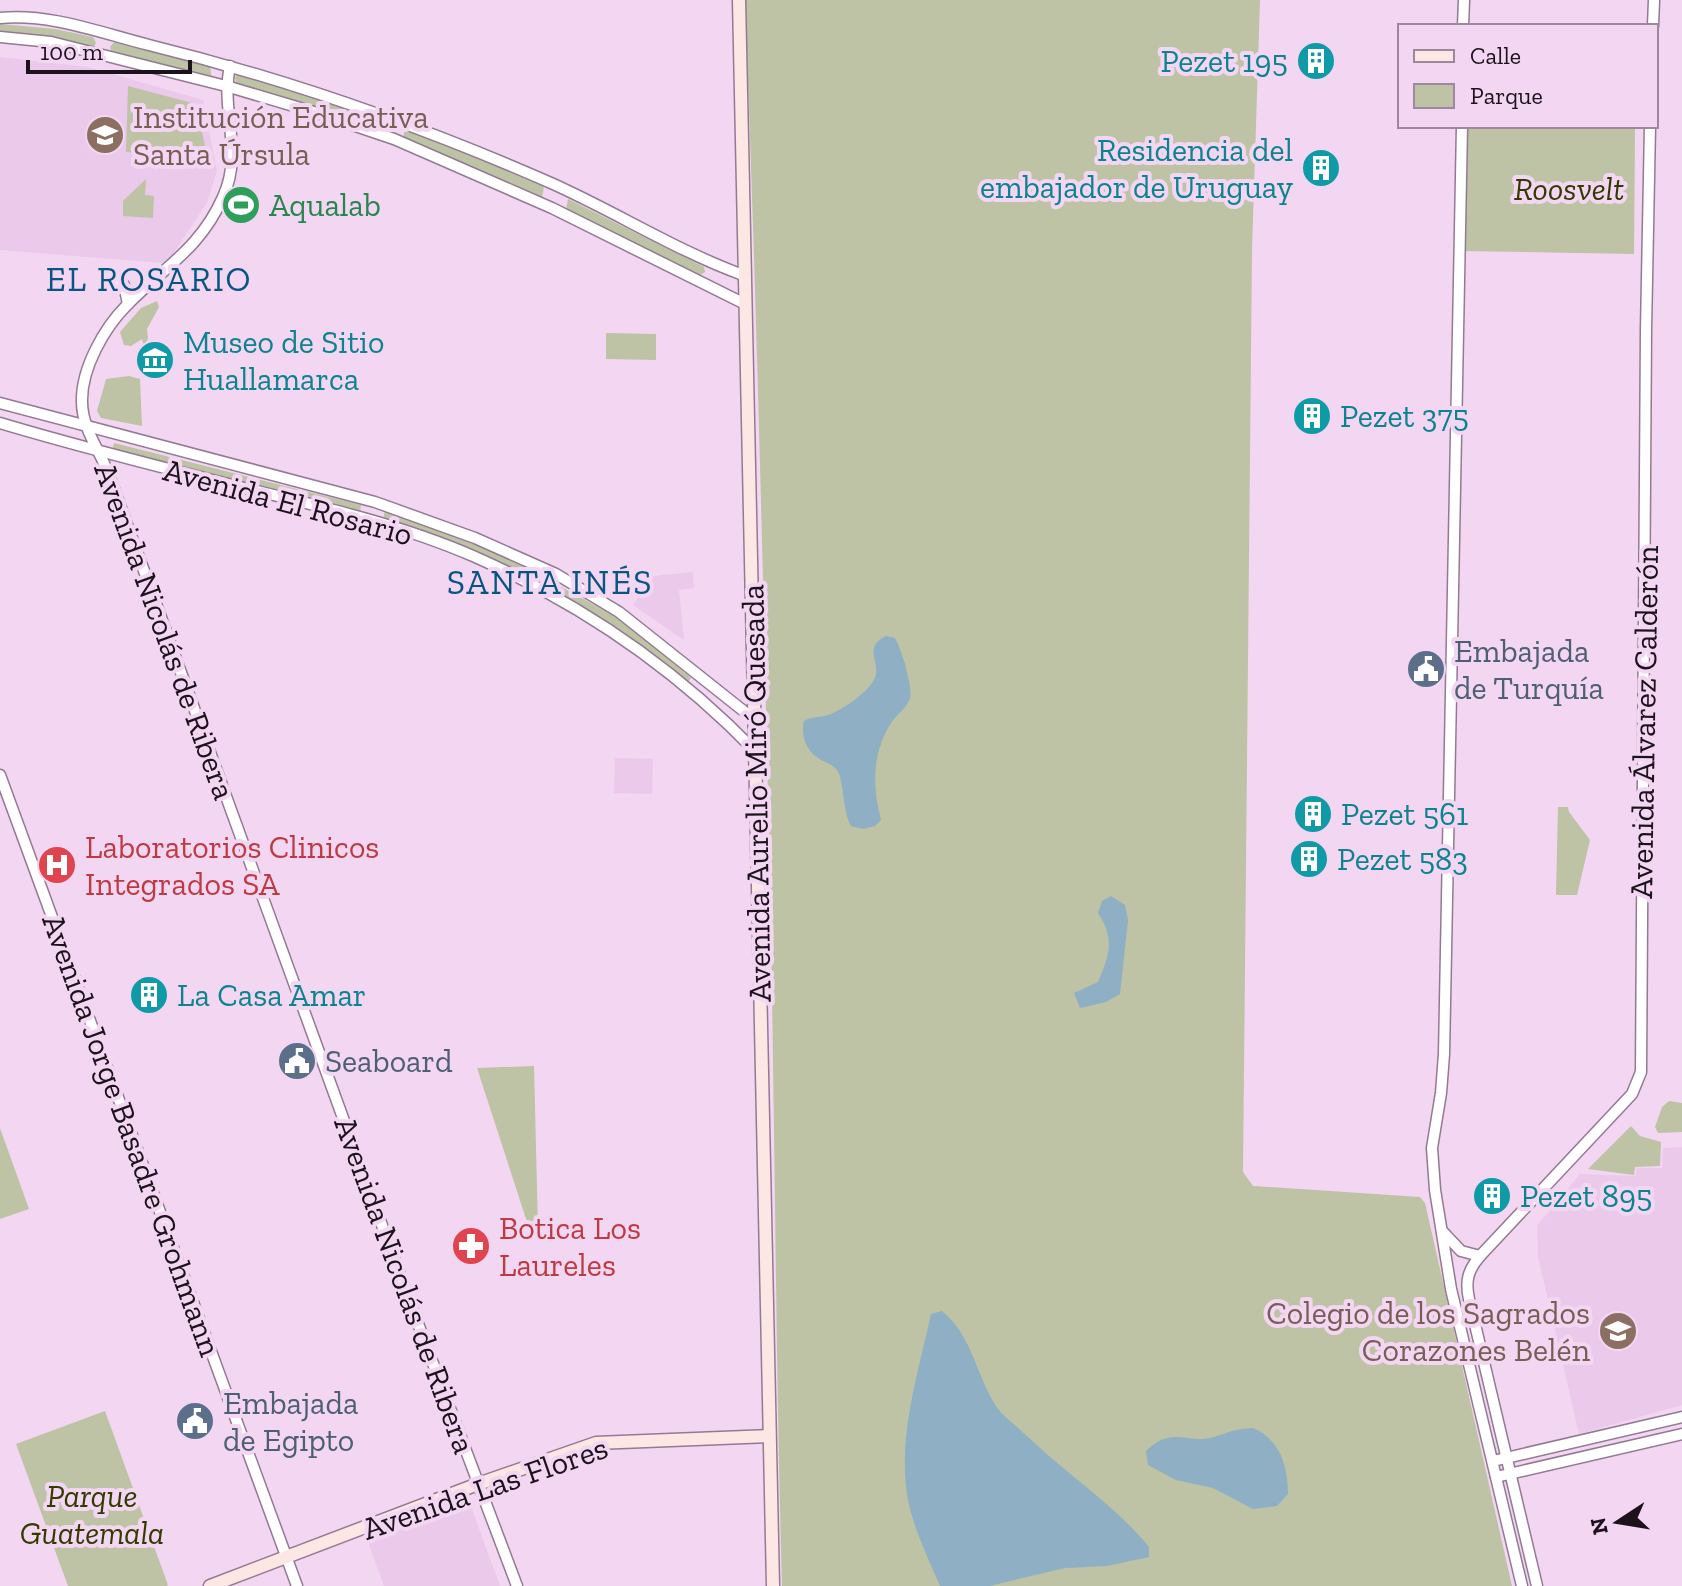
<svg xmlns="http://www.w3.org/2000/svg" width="1682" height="1586" viewBox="0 0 1682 1586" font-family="'Zilla Slab',serif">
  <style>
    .built { fill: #ebc9ea }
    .green { fill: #bdc3a4 }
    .water { fill: #8eafc4 }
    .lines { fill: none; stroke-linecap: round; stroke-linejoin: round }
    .tertiary-casing { stroke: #937a93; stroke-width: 13 }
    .secondary-casing { stroke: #937a93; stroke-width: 15 }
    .tertiary { stroke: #fff; stroke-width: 10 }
    .secondary { stroke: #fde7e5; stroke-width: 12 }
    .labels { text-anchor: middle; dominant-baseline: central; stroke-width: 8; stroke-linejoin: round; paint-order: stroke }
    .culture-label { font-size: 32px; fill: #0d838f; stroke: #f3d6f2; text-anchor: start }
    .education-label { font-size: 32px; fill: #785e54; stroke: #f3d6f2; text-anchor: start }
    .park-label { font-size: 32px; font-style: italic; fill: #333a00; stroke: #f3d6f2 }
    .leisure-label { font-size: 32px; fill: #27864d; stroke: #f3d6f2; text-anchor: start }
    .street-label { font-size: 32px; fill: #1b121b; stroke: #f3d6f2 }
    .service-label { font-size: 32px; fill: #4e5e75; stroke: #f3d6f2; text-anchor: start }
    .health-label { font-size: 32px; fill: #be3a42; stroke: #f3d6f2; text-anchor: start }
    .neighbourhood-label { font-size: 34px; letter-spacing: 2px; fill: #095582; stroke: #f3d6f2 }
  </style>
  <rect width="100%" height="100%" fill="#f3d6f2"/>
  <g class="built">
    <polygon points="0,57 88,67 203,100 217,171 207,203 170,258 163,263 0,250"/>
    <polygon points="693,572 694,588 679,590 684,640 633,605 653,576"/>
    <polygon points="615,758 653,759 652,794 614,793"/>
    <polygon points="1682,1147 1682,1405 1579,1434 1538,1257 1537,1226 1580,1174 1636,1176 1637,1168 1662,1168 1663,1148"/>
    <polygon points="470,1504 500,1586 384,1586 368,1542"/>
  </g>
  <g class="green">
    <path d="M745,0H1260L1252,250L1243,1172L1253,1186L1420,1197L1425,1203L1512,1586H782C775,1339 775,1092 769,845C763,563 756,281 745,0Z"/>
    <polygon points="0,24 55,29 93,37 96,43 94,47 50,39 0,36"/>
    <polygon points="115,41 210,67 212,79 111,51 110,47"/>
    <polygon points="237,74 385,119 386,125 380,128 237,87 235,78"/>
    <polygon points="128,86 196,104 205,146 184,146 180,158 126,152"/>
    <polygon points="1466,126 1635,126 1634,254 1463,251"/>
    <polygon points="405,128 544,186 542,198 403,138"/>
    <polygon points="146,179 145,195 154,196 153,218 123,216 123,201"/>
    <polygon points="568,199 704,267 705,272 697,277 566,210"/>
    <polygon points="157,301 159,307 147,329 148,339 144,345 142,339 131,346 124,345 120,332 141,308"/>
    <polygon points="606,333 656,334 656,360 606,359"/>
    <polygon points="129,376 140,379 142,426 101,418 97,411 106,379"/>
    <polygon points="114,443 361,505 360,513 112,452"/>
    <polygon points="385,510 471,540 531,567 528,574 383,521"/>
    <polygon points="558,585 623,621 691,678 686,685 556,594"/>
    <polygon points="1558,807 1568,807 1569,812 1590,840 1577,895 1556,895"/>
    <polygon points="534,1066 538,1228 529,1228 477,1068"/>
    <polygon points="1669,1101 1682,1103 1682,1132 1658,1133 1655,1127 1662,1107"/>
    <polygon points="1631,1126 1640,1136 1661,1142 1660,1166 1635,1167 1634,1175 1588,1169"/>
    <polygon points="0,1128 29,1209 0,1219"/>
    <polygon points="105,1411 168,1585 166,1586 68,1586 16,1444"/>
  </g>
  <g class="water">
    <path d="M886,636L895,638C901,648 913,687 910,698C907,708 897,714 891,723C872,753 872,786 881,820L875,826L863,829L851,826C842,809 844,779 837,770C832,764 827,763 821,760C807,752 800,736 804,721C812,716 819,718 828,715C842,710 866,694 874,680C883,664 861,648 886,636Z"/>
    <path d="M1111,896L1125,905L1128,920L1120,994L1106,1002L1080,1008L1074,993L1098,982C1110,954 1115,939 1098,913L1102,901Z"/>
    <path d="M942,1311C972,1335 976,1375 996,1406C1003,1417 1017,1426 1027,1436C1066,1474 1114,1504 1149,1547V1557L1107,1566L1065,1568L989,1586H940C927,1555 909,1520 906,1486C900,1428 919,1370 931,1314Z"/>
    <path d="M1253,1428C1280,1439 1288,1467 1288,1494L1277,1506L1253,1509L1213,1488L1176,1480L1148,1465L1146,1451C1173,1425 1187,1445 1214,1437C1231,1432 1233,1429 1253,1428Z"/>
  </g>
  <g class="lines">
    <defs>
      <g id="tertiary">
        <path d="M0,18C50,13 101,33 149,45C287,79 421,126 551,183C616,212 677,251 743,275"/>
        <polyline points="1463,26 1464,0"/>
        <polyline points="1653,26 1654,0"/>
        <polyline points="0,37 51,42 226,86 317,113 394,139 552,208 743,303"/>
        <path d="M230,66C220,111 244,151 223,197C200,249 164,267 127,305C104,328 81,369 82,402C82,427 98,448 107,470C122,510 136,550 151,590L411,1305L517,1586"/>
        <polyline points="1462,126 1444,1054 1441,1093 1432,1148 1435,1190 1451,1289 1522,1586"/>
        <polyline points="111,272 124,285 128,304"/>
        <polyline points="0,403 375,502 475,538 556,574 619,612 755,720"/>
        <path d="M0,423C80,447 160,467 240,487C319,506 399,524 473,556C580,603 675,668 756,752"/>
        <polyline points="0,775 297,1586"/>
        <polyline points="1443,1232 1461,1251 1480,1256"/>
        <polyline points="1493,1461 1682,1417"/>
        <polyline points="1496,1477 1682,1434"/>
        <path d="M1537,1586L1469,1299C1465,1281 1468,1270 1480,1256L1632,1094L1641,1072L1646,330L1650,126"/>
      </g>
      <g id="secondary">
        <polyline points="739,0 773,1586"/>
        <polyline points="210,1586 478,1484 596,1443 769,1436"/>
      </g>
    </defs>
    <use href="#tertiary" class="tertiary-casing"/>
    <use href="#secondary" class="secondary-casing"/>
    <use href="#tertiary" class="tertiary"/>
    <use href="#secondary" class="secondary"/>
  </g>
  <defs>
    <symbol id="building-disc" viewBox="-11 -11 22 22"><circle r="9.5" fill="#0f9aa8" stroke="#f3d6f2"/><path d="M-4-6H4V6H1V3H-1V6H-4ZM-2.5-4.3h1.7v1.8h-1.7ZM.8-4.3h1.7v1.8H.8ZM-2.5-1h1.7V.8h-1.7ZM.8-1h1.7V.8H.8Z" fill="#fff"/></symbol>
    <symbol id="school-disc" viewBox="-11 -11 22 22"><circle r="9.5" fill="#8d6e63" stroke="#f3d6f2"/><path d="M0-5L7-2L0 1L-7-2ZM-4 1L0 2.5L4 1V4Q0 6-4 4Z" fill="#fff"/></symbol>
    <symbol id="stadium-disc" viewBox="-11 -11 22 22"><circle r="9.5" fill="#2e9e5b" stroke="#f3d6f2"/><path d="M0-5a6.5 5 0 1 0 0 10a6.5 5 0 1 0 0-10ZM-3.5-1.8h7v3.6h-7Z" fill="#fff"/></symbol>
    <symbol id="museum-disc" viewBox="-11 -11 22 22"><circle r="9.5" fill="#0f9aa8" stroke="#f3d6f2"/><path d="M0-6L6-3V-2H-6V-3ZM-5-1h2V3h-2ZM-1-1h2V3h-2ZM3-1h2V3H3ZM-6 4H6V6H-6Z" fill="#fff"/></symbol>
    <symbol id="civic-disc" viewBox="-11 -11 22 22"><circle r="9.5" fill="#5c6f8a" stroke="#f3d6f2"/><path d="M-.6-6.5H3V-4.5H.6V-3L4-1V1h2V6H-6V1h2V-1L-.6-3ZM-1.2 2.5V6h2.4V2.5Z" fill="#fff"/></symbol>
    <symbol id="hospital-disc" viewBox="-11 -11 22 22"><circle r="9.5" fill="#e0444e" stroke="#f3d6f2"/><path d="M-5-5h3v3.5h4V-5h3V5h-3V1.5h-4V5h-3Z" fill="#fff"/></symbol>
    <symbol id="pharmacy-disc" viewBox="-11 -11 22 22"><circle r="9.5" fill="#e0444e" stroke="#f3d6f2"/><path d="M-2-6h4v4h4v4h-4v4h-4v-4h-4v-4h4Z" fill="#fff"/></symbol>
  </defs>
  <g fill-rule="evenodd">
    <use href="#building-disc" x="1294" y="39" width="44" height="44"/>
    <use href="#school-disc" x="83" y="113" width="44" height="44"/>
    <use href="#building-disc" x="1299" y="146" width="44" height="44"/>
    <use href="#stadium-disc" x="219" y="183" width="44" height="44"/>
    <use href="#museum-disc" x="133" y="338" width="44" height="44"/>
    <use href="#building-disc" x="1290" y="394" width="44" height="44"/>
    <use href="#civic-disc" x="1404" y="647" width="44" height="44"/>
    <use href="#building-disc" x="1291" y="792" width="44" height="44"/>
    <use href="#building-disc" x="1287" y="837" width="44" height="44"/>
    <use href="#hospital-disc" x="35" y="843" width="44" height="44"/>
    <use href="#building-disc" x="127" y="973" width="44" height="44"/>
    <use href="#civic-disc" x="275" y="1039" width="44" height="44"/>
    <use href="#building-disc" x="1470" y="1174" width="44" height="44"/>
    <use href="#pharmacy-disc" x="449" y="1224" width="44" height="44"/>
    <use href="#school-disc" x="1596" y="1309" width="44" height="44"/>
    <use href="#civic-disc" x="173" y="1399" width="44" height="44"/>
  </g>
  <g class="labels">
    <g class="culture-label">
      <text x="1288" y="61" text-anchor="end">Pezet 195</text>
      <text x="1293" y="150" text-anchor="end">Residencia del<tspan x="1293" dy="37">embajador de Uruguay</tspan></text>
      <text x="183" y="342">Museo de Sitio<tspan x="183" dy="37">Huallamarca</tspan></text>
      <text x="1340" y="416">Pezet 375</text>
      <text x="1341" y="814">Pezet 561</text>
      <text x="1337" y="859">Pezet 583</text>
      <text x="177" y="995">La Casa Amar</text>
      <text x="1520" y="1196">Pezet 895</text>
    </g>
    <g class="education-label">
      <text x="133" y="117">Institución Educativa<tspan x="133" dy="37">Santa Úrsula</tspan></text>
      <text x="1590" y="1313" text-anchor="end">Colegio de los Sagrados<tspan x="1590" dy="37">Corazones Belén</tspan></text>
    </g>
    <g class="park-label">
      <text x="1569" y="189">Roosvelt</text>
      <text x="92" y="1496">Parque<tspan x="92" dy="37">Guatemala</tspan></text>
    </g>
    <g class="leisure-label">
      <text x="269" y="205">Aqualab</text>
    </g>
    <g class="street-label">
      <text transform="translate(288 502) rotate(15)">Avenida El Rosario</text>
      <text transform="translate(165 631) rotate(70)">Avenida Nicolás de Ribera</text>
      <text transform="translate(1644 722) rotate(-89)">Avenida Álvarez Calderón</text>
      <text transform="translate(756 793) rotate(-91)">Avenida Aurelio Miró Quesada</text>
      <text transform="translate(132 1135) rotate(70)">Avenida Jorge Basadre Grohmann</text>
      <text transform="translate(405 1285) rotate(70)">Avenida Nicolás de Ribera</text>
      <text transform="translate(485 1488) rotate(-19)">Avenida Las Flores</text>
    </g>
    <g class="service-label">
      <text x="1454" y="651">Embajada<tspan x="1454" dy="37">de Turquía</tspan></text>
      <text x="325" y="1061">Seaboard</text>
      <text x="223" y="1403">Embajada<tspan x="223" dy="37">de Egipto</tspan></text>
    </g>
    <g class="health-label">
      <text x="85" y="847">Laboratorios Clinicos<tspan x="85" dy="37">Integrados SA</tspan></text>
      <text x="499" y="1228">Botica Los<tspan x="499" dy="37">Laureles</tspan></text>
    </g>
    <g class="neighbourhood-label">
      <text x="149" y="279">EL ROSARIO</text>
      <text x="550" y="582">SANTA INÉS</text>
    </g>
  </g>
  <rect x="1398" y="24" width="260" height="104" fill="#f3d6f2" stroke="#9d889c" stroke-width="2"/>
  <rect x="1414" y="50" width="40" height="12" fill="#fde7e5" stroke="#9d889c" stroke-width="2"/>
  <text x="1470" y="64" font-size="24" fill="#1b121b">Calle</text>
  <rect x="1414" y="84" width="40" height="24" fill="#bdc3a4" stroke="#9d889c" stroke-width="2"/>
  <text x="1470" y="104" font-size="24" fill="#1b121b">Parque</text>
  <g transform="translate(1618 1522) rotate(258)" stroke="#f3d6f2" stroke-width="6" paint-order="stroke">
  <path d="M0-6L14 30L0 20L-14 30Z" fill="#1b121b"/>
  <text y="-12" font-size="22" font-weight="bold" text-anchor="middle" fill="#1b121b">N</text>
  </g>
  <path d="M28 60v12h162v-12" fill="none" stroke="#1b121b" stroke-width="4"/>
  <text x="40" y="60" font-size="24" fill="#1b121b" stroke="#f3d6f2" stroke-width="6" paint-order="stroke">100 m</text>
</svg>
